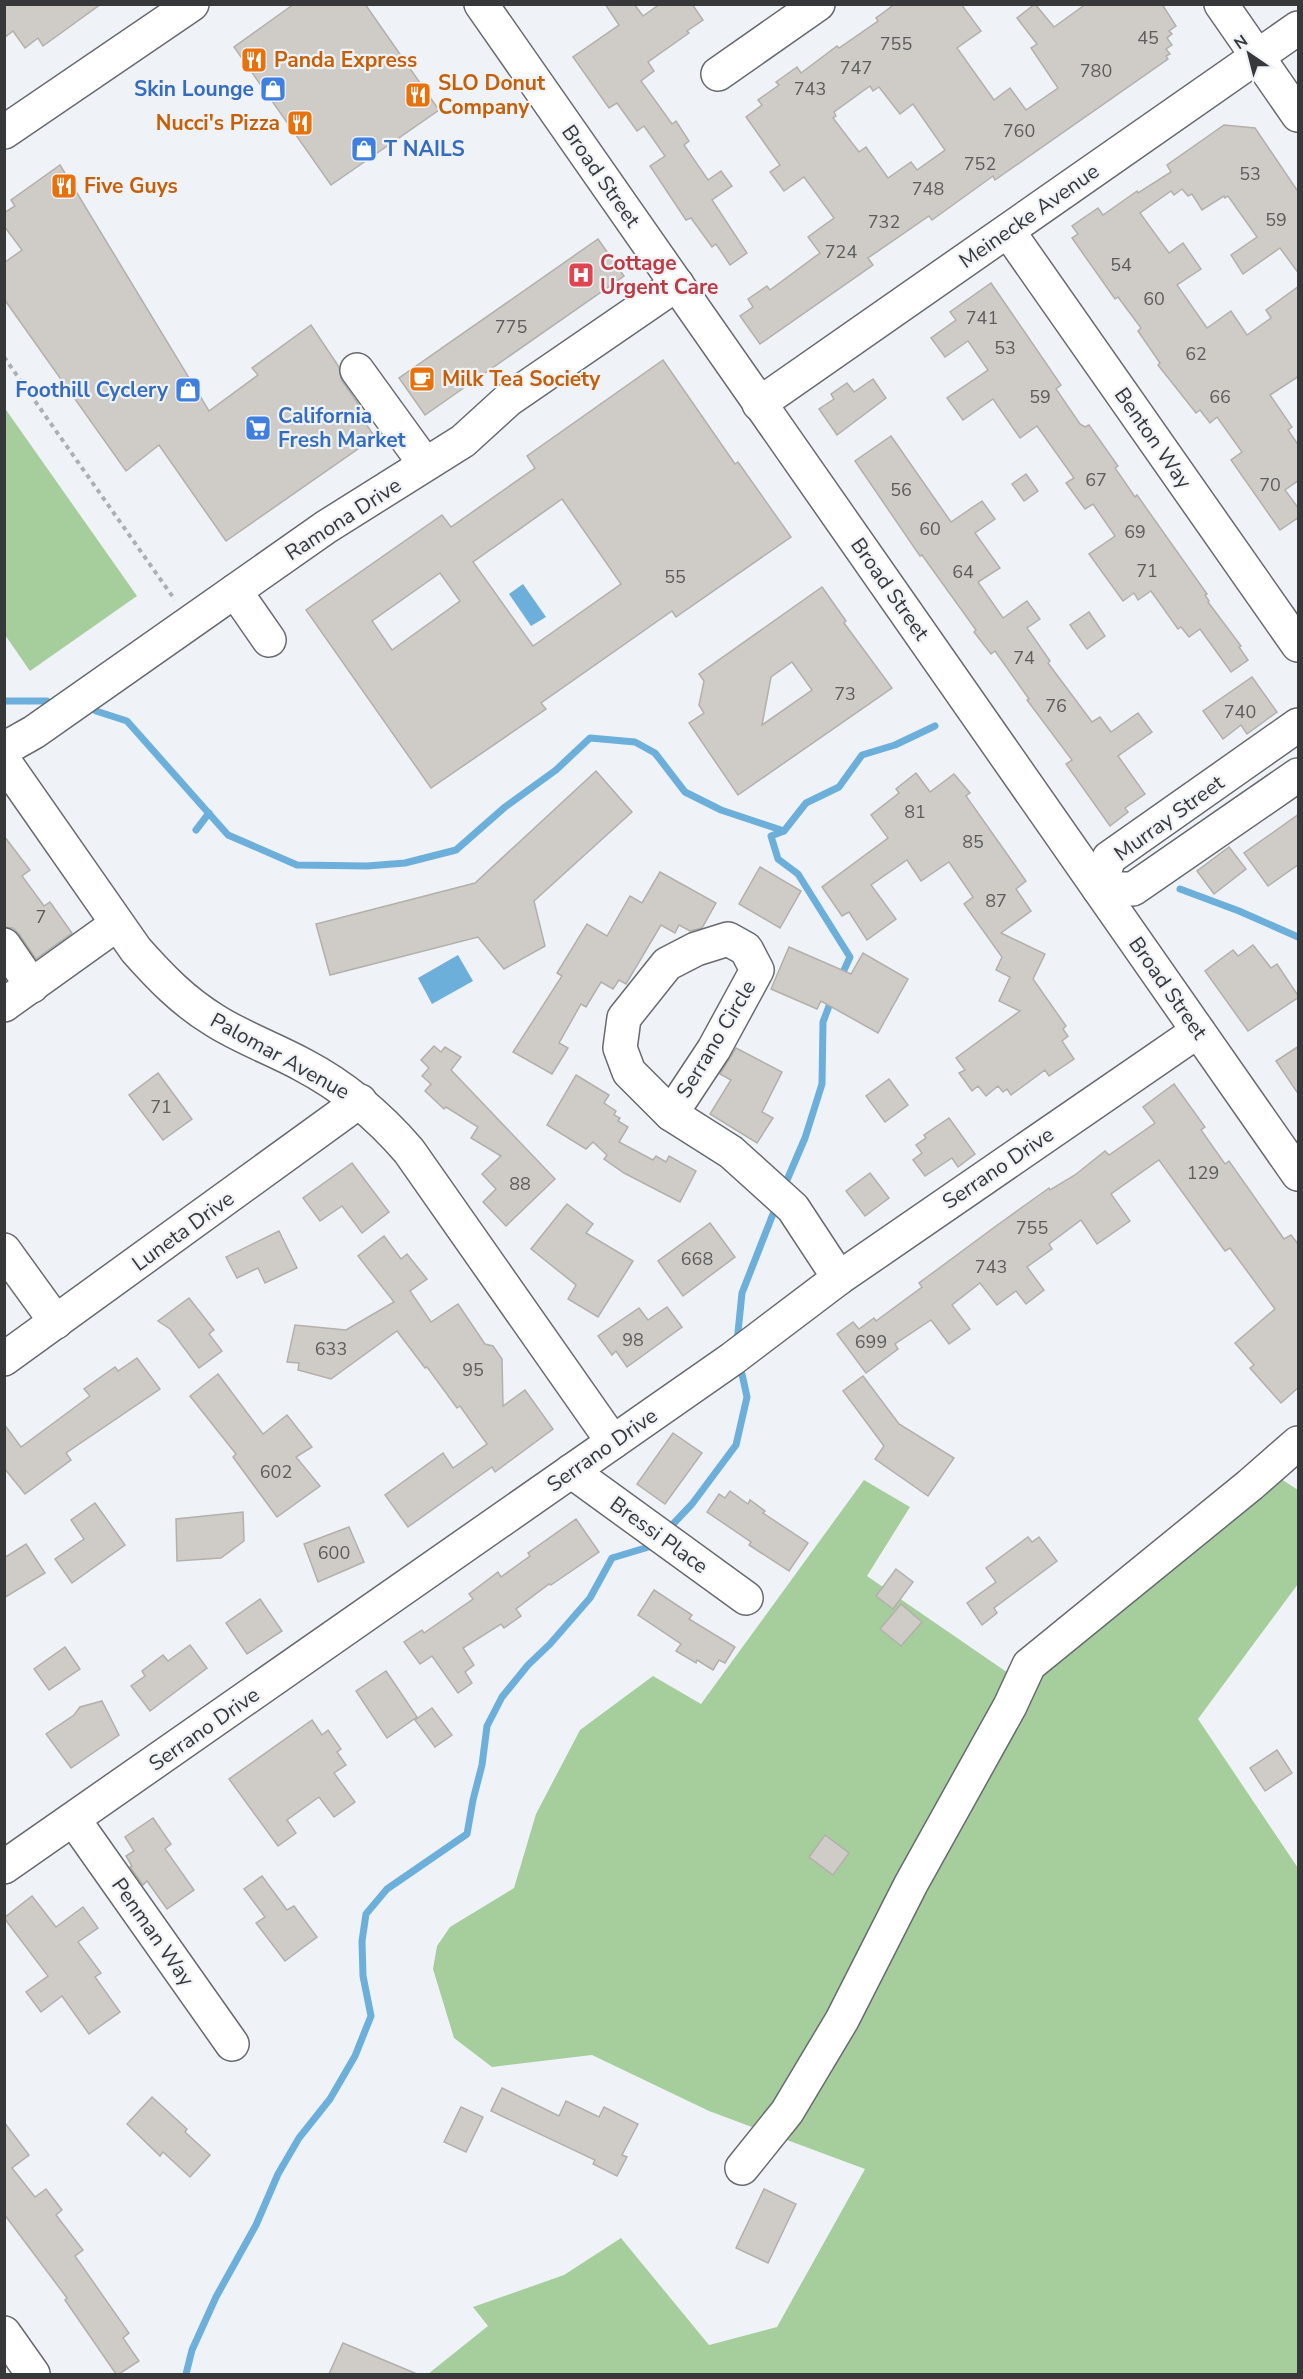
<svg xmlns="http://www.w3.org/2000/svg" width="1303" height="2379" viewBox="0 0 1303 2379" font-family="'Nunito Sans',sans-serif">
  <style>
    .green { fill: #a6ce9d }
    .water { fill: #6dafdb }
    .lines { fill: none; stroke-linecap: round; stroke-linejoin: round }
    .stream { stroke: #6dafdb; stroke-width: 7 }
    .building { fill: #cfcbc6; stroke: #b3b0ab; stroke-width: 1.5; fill-rule: evenodd }
    .minor-casing { stroke: #676b6f; stroke-width: 36 }
    .path { stroke: #acb0b4; stroke-width: 4; stroke-dasharray: 4.5 4.5; stroke-linecap: butt }
    .minor { stroke: #fff; stroke-width: 33 }
    .labels { text-anchor: middle; dominant-baseline: central; stroke-width: 4.5; stroke-linejoin: round; paint-order: stroke }
    .number-label { font-size: 18px; fill: #5c5d5d }
    .food-label { font-size: 21px; font-weight: bold; fill: #c56008; stroke: #eff3f8; text-anchor: start }
    .shop-label { font-size: 21px; font-weight: bold; fill: #366cbe; stroke: #eff3f8; text-anchor: end }
    .street-label { font-size: 21px; fill: #36383a; stroke: #eff3f8 }
    .health-label { font-size: 21px; font-weight: bold; fill: #be3a42; stroke: #eff3f8; text-anchor: start }
  </style>
  <rect width="100%" height="100%" fill="#eff3f8"/>
  <g class="green">
    <polygon points="4,407 137,596 30,671 5,635"/>
    <polygon points="1272,1473 1298,1490 1298,1584 1198,1719 1298,1868 1298,2374 428,2374 488,2326 473,2307 564,2275 621,2238 709,2345 777,2327 865,2169 709,2111 592,2055 492,2067 454,2038 433,1969 437,1946 450,1927 514,1888 536,1814 580,1730 653,1676 701,1704 864,1480 910,1507 867,1576 1011,1675"/>
  </g>
  <g class="water">
    <polygon points="523,584 546,617 531,626 509,594"/>
    <polygon points="458,955 473,981 432,1004 418,978"/>
  </g>
  <g class="lines">
    <g class="stream">
      <polyline points="4,701 47,701"/>
      <polyline points="96,711 127,721 228,835 297,865 367,866 405,863 456,850 505,807 556,770 590,738 635,742 655,753 685,792 721,810 784,831"/>
      <polyline points="196,830 209,813"/>
      <polyline points="1180,889 1239,911 1298,937"/>
      <polyline points="840,979 850,957 798,874 778,859 771,836 784,831 806,803 839,787 862,755 895,745 935,726"/>
      <polyline points="784,1187 805,1138 822,1084 823,1022 832,998"/>
      <polyline points="737,1342 742,1293 773,1214"/>
      <polyline points="674,1523 692,1504 736,1445 747,1397 742,1374"/>
      <polyline points="186,2374 192,2350 216,2297 256,2225 278,2174 299,2138 330,2099 355,2056 371,2016 363,1976 362,1941 366,1914 387,1889 467,1834 473,1800 482,1765 487,1726 502,1697 528,1665 550,1644 590,1598 612,1558 652,1546"/>
    </g>
  </g>
  <g class="building">
    <polygon points="4,4 101,4 43,46 38,38 25,48 13,31 4,38"/>
    <polygon points="294,4 365,4 439,110 331,185 234,47"/>
    <polygon points="605,4 634,4 643,16 660,4 692,4 703,20 687,31 689,33 648,62 654,71 641,81 672,124 676,121 689,141 684,145 708,180 721,171 732,186 712,200 747,253 730,265 716,244 712,247 691,218 686,220 650,166 665,156 644,126 637,131 617,103 609,108 573,57 619,25"/>
    <path d="M895,4H961L981,31L957,48L994,100L1010,88L1026,110L1058,88L1031,48L1037,44L1017,18L1035,4L1054,27L1086,4H1162L1176,26L1169,31L1172,34L1167,38L1172,45L1166,49L1170,54L1166,56L1168,59L995,180L993,176L932,220L929,216L868,258L873,265L760,344L740,316L753,307L748,299L767,286L770,290L820,253L808,237L834,218L804,177L784,191L770,172L780,165L746,117L762,105L758,100L779,85L776,82L797,67L801,73L837,46L839,48L878,21L876,18ZM870,86L873,91L879,87L900,114L913,104L945,150L917,170L911,162L888,178L866,147L859,152L833,118L836,116L834,112Z"/>
    <polygon points="1224,125 1255,128 1299,193 1299,274 1280,248 1243,274 1231,255 1257,237 1228,196 1225,198 1224,196 1202,210 1192,194 1188,196 1182,189 1174,195 1171,191 1140,213 1169,253 1183,243 1201,269 1177,285 1207,328 1231,311 1247,335 1271,318 1266,310 1299,286 1299,376 1270,395 1292,427 1288,430 1299,446 1299,480 1285,490 1299,509 1299,517 1280,530 1231,460 1242,452 1217,417 1210,423 1200,410 1196,413 1158,365 1160,363 1138,331 1141,328 1118,297 1115,299 1072,238 1078,234 1072,226 1098,208 1103,215 1137,191 1138,193 1171,172 1167,165"/>
    <polygon points="60,165 209,411 258,375 252,368 311,325 339,367 342,381 359,405 355,408 375,437 226,541 159,445 126,471 4,299 4,263 22,250 4,226 4,213 15,206 11,200"/>
    <polygon points="598,239 624,276 425,415 399,378"/>
    <polygon points="991,283 1061,385 1056,389 1080,424 1085,427 1089,425 1118,466 1115,468 1135,497 1137,495 1207,594 1205,595 1209,601 1208,602 1241,646 1239,647 1248,660 1231,672 1200,629 1189,637 1181,627 1178,629 1151,591 1138,600 1134,593 1123,601 1089,554 1115,536 1093,504 1085,509 1066,483 1074,478 1037,426 1020,438 993,399 963,420 947,398 988,370 968,341 945,357 931,338 956,320 950,312"/>
    <path d="M663,360L735,464L738,462L791,537L676,617L672,611L541,703L546,709L431,788L306,610L442,515L451,527L535,468L527,456ZM562,499L621,584L533,646L473,562ZM440,573L460,601L392,650L372,621Z"/>
    <polygon points="873,379 886,398 837,435 819,409 834,399 831,394 847,383 854,392"/>
    <polygon points="891,436 951,522 982,501 995,519 975,533 1000,568 978,582 1003,618 1027,601 1040,619 1027,628 1050,661 1048,663 1092,722 1100,717 1111,732 1138,713 1152,732 1118,756 1145,794 1125,808 1128,812 1110,826 1066,764 1072,760 1027,700 1029,699 995,651 991,654 974,632 976,630 922,555 920,556 855,461"/>
    <polygon points="1026,474 1038,491 1024,501 1012,484"/>
    <path d="M822,587L846,621L844,623L892,688L738,795L689,723L704,713L699,705L704,681L699,674ZM792,662L812,690L762,725L771,677Z"/>
    <polygon points="1089,612 1105,636 1087,649 1070,625"/>
    <polygon points="1252,677 1277,712 1247,734 1241,725 1223,739 1203,711"/>
    <polygon points="596,771 632,812 534,901 545,946 504,969 478,937 330,975 316,924 475,883"/>
    <polygon points="916,773 930,792 954,774 970,793 966,796 1026,881 1016,889 1031,911 1001,933 1045,954 1033,979 1066,1026 1063,1029 1068,1036 1062,1041 1074,1059 1049,1076 1045,1070 1011,1095 1007,1089 1003,1092 998,1086 986,1096 978,1086 972,1091 959,1073 965,1070 956,1058 1020,1011 999,1001 1010,977 996,970 1002,957 964,904 973,897 949,862 921,881 907,860 871,885 896,919 867,940 849,912 842,916 822,887 888,838 871,815 899,793 896,789"/>
    <polygon points="1299,814 1299,864 1268,886 1244,853"/>
    <polygon points="4,836 30,870 22,876 44,906 50,902 72,933 36,959 19,934 13,928 4,927"/>
    <polygon points="1229,847 1246,869 1214,894 1197,871"/>
    <polygon points="760,867 801,891 780,928 739,904"/>
    <polygon points="660,872 716,903 702,928 690,931 679,925 675,933 661,925 626,984 619,980 613,989 601,982 586,1007 581,1004 559,1043 568,1048 552,1074 513,1052 562,976 557,973 587,924 607,936 630,896 642,903"/>
    <polygon points="1253,945 1271,968 1277,964 1299,997 1248,1031 1205,971 1233,950 1238,956"/>
    <polygon points="789,947 851,974 863,953 908,979 878,1033 821,1001 817,1009 771,989"/>
    <polygon points="434,1046 441,1052 445,1047 461,1057 451,1070 555,1179 506,1226 483,1202 496,1189 482,1174 501,1156 471,1138 478,1127 446,1107 444,1109 425,1091 431,1084 422,1076 429,1068 421,1060"/>
    <polygon points="1299,1046 1299,1095 1276,1061"/>
    <polygon points="736,1048 782,1072 762,1112 773,1118 757,1143 710,1114 731,1080 720,1074"/>
    <polygon points="158,1073 192,1119 163,1140 129,1095"/>
    <polygon points="576,1075 609,1095 604,1103 616,1111 614,1115 620,1118 618,1121 628,1127 619,1142 653,1160 656,1156 666,1162 669,1156 696,1171 680,1202 624,1173 604,1159 607,1155 593,1142 586,1149 547,1125"/>
    <polygon points="889,1079 908,1105 885,1122 866,1096"/>
    <polygon points="1174,1084 1205,1127 1201,1130 1225,1164 1229,1161 1284,1239 1291,1235 1299,1245 1299,1387 1281,1403 1250,1368 1254,1365 1235,1343 1275,1309 1230,1248 1225,1251 1159,1160 1111,1194 1130,1221 1097,1244 1081,1220 1049,1244 1052,1249 1027,1267 1044,1290 1026,1304 1016,1291 997,1305 980,1283 952,1305 970,1329 949,1344 931,1320 895,1344 898,1349 866,1373 837,1334 853,1322 859,1329 874,1318 876,1321 922,1287 919,1283 996,1226 1049,1188 1050,1190 1075,1175 1105,1151 1109,1155 1155,1123 1143,1107"/>
    <polygon points="949,1118 975,1154 958,1167 952,1158 925,1176 913,1160 922,1153 916,1145 926,1138 924,1135"/>
    <polygon points="352,1163 389,1212 362,1233 342,1206 320,1221 303,1198"/>
    <polygon points="870,1173 889,1198 865,1216 846,1191"/>
    <polygon points="567,1204 593,1224 586,1233 633,1261 598,1317 568,1299 576,1285 531,1249"/>
    <polygon points="710,1223 735,1257 683,1296 658,1261"/>
    <polygon points="279,1231 297,1268 265,1283 258,1268 237,1278 226,1257"/>
    <polygon points="384,1236 401,1259 407,1254 427,1279 410,1291 431,1322 458,1304 485,1344 493,1346 502,1359 503,1406 525,1390 553,1429 495,1472 492,1467 408,1527 385,1495 443,1453 453,1468 487,1444 460,1406 457,1408 427,1367 425,1368 397,1331 331,1379 298,1370 299,1363 287,1362 295,1325 346,1330 394,1302 358,1256"/>
    <polygon points="189,1298 214,1330 209,1334 222,1351 199,1368 170,1329 158,1321"/>
    <polygon points="667,1307 682,1327 627,1367 616,1351 612,1355 598,1336 639,1308 648,1320"/>
    <polygon points="137,1358 160,1389 66,1453 71,1460 25,1494 4,1468 4,1424 21,1447 90,1396 84,1389 115,1367 118,1371"/>
    <polygon points="218,1374 263,1434 287,1415 312,1447 296,1457 320,1486 277,1517 233,1457 236,1454 190,1396"/>
    <polygon points="863,1376 899,1424 954,1458 928,1496 875,1459 884,1446 843,1391"/>
    <polygon points="673,1433 702,1453 665,1504 637,1484"/>
    <polygon points="730,1491 748,1504 750,1500 765,1511 763,1513 808,1543 789,1571 749,1545 751,1542 707,1512 719,1494 725,1498"/>
    <polygon points="95,1503 125,1545 72,1583 55,1559 84,1539 71,1520"/>
    <polygon points="243,1512 244,1541 221,1558 177,1561 176,1519"/>
    <polygon points="576,1519 599,1552 551,1585 549,1584 516,1609 521,1616 504,1628 501,1624 463,1648 474,1665 465,1672 472,1683 458,1693 432,1656 420,1664 404,1642 422,1630 424,1633 473,1599 469,1594 498,1572 501,1577 530,1556 528,1553"/>
    <polygon points="349,1527 364,1562 318,1582 304,1544"/>
    <polygon points="1028,1537 1032,1542 1039,1537 1057,1561 994,1608 997,1613 982,1625 967,1603 996,1582 986,1568"/>
    <polygon points="26,1544 45,1573 4,1598 4,1558"/>
    <polygon points="896,1569 913,1582 893,1609 876,1596"/>
    <polygon points="654,1590 692,1615 689,1619 735,1647 725,1663 719,1660 713,1670 697,1660 696,1663 676,1651 681,1644 638,1615"/>
    <polygon points="260,1599 282,1631 247,1654 226,1623"/>
    <polygon points="901,1604 922,1622 901,1646 880,1629"/>
    <polygon points="190,1645 207,1668 150,1711 131,1686 145,1676 142,1671 163,1655 168,1661"/>
    <polygon points="65,1647 80,1669 49,1690 34,1669"/>
    <polygon points="386,1671 417,1717 387,1738 356,1691"/>
    <polygon points="102,1701 119,1735 71,1768 46,1734 74,1715 80,1707"/>
    <polygon points="432,1708 452,1735 435,1747 415,1720"/>
    <polygon points="312,1720 322,1735 328,1730 341,1749 337,1752 346,1765 334,1773 355,1802 334,1817 319,1797 287,1820 296,1833 278,1846 229,1779"/>
    <polygon points="1277,1750 1292,1773 1265,1791 1250,1768"/>
    <polygon points="153,1818 171,1844 165,1849 194,1890 167,1909 147,1881 143,1885 130,1867 132,1866 126,1856 134,1851 125,1837"/>
    <polygon points="825,1835 849,1853 833,1875 809,1857"/>
    <polygon points="262,1876 287,1910 294,1906 317,1937 285,1961 256,1923 265,1917 244,1889"/>
    <polygon points="32,1896 56,1927 83,1907 98,1928 78,1942 101,1973 95,1977 120,2012 89,2034 62,1996 41,2012 26,1992 48,1976 4,1918"/>
    <polygon points="502,2088 559,2116 566,2101 599,2117 604,2107 638,2124 622,2155 627,2157 617,2176 593,2164 595,2160 491,2111"/>
    <polygon points="152,2097 187,2129 185,2132 210,2155 190,2177 163,2152 160,2156 127,2124"/>
    <polygon points="461,2107 483,2117 466,2152 444,2142"/>
    <polygon points="4,2122 29,2155 12,2168 35,2197 46,2189 62,2210 56,2215 83,2250 75,2256 129,2333 123,2338 139,2361 119,2374 116,2374 65,2300 67,2298 4,2214"/>
    <polygon points="764,2189 796,2204 768,2263 736,2248"/>
    <polygon points="343,2343 417,2374 329,2374"/>
  </g>
  <g class="lines">
    <defs>
      <g id="minor">
        <polyline points="481,4 1298,1174"/>
        <polyline points="1221,4 1298,115"/>
        <polyline points="718,74 818,4"/>
        <polyline points="4,132 192,4"/>
        <polyline points="1008,231 1298,645"/>
        <polyline points="357,370 425,464"/>
        <polyline points="759,404 1298,28"/>
        <polyline points="235,591 269,640"/>
        <polyline points="1298,725 1109,858 1099,889 1133,889 1298,775"/>
        <polyline points="4,749 34,732 326,527 463,441 508,400 677,284"/>
        <path d="M4,761L136,950C160,977 183,1001 214,1020C242,1038 274,1049 303,1065C345,1087 378,1115 409,1151L613,1442"/>
        <polygon points="728,939 746,949 757,970 714,1049 671,1114 629,1072 620,1048 624,1018 667,964 696,949"/>
        <polyline points="4,945 32,986"/>
        <polyline points="4,1005 117,924"/>
        <polyline points="671,1114 731,1152 793,1208 839,1278"/>
        <polyline points="4,1250 56,1322"/>
        <polyline points="4,1359 360,1101"/>
        <polyline points="571,1471 746,1598"/>
        <polyline points="74,1820 232,2044"/>
        <polyline points="4,1867 732,1359 839,1278 1198,1031"/>
        <polyline points="742,2168 787,2112 842,2020 911,1884 1010,1706 1029,1665 1250,1485 1298,1443"/>
        <polyline points="4,2333 33,2374"/>
      </g>
    </defs>
    <use href="#minor" class="minor-casing"/>
    <polyline class="path" points="4,357 175,600"/>
    <use href="#minor" class="minor"/>
  </g>
  <defs>
    <symbol id="restaurant-square" viewBox="-11 -11 22 22"><rect x="-9" y="-9" width="18" height="18" rx="4" fill="#e8710a" stroke="#eff3f8"/><path d="M-5-6h1v4h1v-4h1v4h1v-4h1v5L-1.5 .5V6h-2V.5L-5-1ZM5-6V6H3V1.5H1.5Q1.5-4 5-6Z" fill="#fff"/></symbol>
    <symbol id="shop-square" viewBox="-11 -11 22 22"><rect x="-9" y="-9" width="18" height="18" rx="4" fill="#3f7fe0" stroke="#eff3f8"/><path d="M-5-2.5h2.3a2.7 3.5 0 0 1 5.4 0H5L5.5 6h-11ZM-1.5-2.5h3a1.5 2.3 0 0 0-3 0Z" fill="#fff"/></symbol>
    <symbol id="hospital-square" viewBox="-11 -11 22 22"><rect x="-9" y="-9" width="18" height="18" rx="4" fill="#e0444e" stroke="#eff3f8"/><path d="M-5-5h3v3.5h4V-5h3V5h-3V1.5h-4V5h-3Z" fill="#fff"/></symbol>
    <symbol id="cafe-square" viewBox="-11 -11 22 22"><rect x="-9" y="-9" width="18" height="18" rx="4" fill="#e8710a" stroke="#eff3f8"/><path d="M-5.5-4.5H6V0H3Q3 3.5 0 3.5H-2.5Q-5.5 3.5-5.5 0ZM3-3.2v2h1.7v-2ZM-6 4.5H4V6H-6Z" fill="#fff"/></symbol>
    <symbol id="supermarket-square" viewBox="-11 -11 22 22"><rect x="-9" y="-9" width="18" height="18" rx="4" fill="#3f7fe0" stroke="#eff3f8"/><path d="M-6-5.5h2.5l.6 2H6L4.5 2H-2.5L-4.4-4H-6ZM-1.5 3.2a1.3 1.3 0 1 0 .1 0ZM3 3.2a1.3 1.3 0 1 0 .1 0Z" fill="#fff"/></symbol>
  </defs>
  <g fill-rule="evenodd">
    <use href="#restaurant-square" x="239" y="45" width="30" height="30"/>
    <use href="#shop-square" x="258" y="74" width="30" height="30"/>
    <use href="#restaurant-square" x="403" y="80" width="30" height="30"/>
    <use href="#restaurant-square" x="285" y="108" width="30" height="30"/>
    <use href="#shop-square" x="349" y="134" width="30" height="30"/>
    <use href="#restaurant-square" x="49" y="171" width="30" height="30"/>
    <use href="#hospital-square" x="566" y="260" width="30" height="30"/>
    <use href="#cafe-square" x="407" y="364" width="30" height="30"/>
    <use href="#shop-square" x="173" y="375" width="30" height="30"/>
    <use href="#supermarket-square" x="243" y="413" width="30" height="30"/>
  </g>
  <g class="labels">
    <g class="number-label">
      <text x="1148" y="38">45</text>
      <text x="896" y="44">755</text>
      <text x="856" y="68">747</text>
      <text x="1096" y="71">780</text>
      <text x="810" y="89">743</text>
      <text x="1019" y="131">760</text>
      <text x="980" y="164">752</text>
      <text x="1250" y="174">53</text>
      <text x="928" y="189">748</text>
      <text x="1276" y="220">59</text>
      <text x="884" y="222">732</text>
      <text x="841" y="252">724</text>
      <text x="1121" y="265">54</text>
      <text x="1154" y="299">60</text>
      <text x="982" y="318">741</text>
      <text x="511" y="327">775</text>
      <text x="1005" y="348">53</text>
      <text x="1196" y="354">62</text>
      <text x="1040" y="397">59</text>
      <text x="1220" y="397">66</text>
      <text x="1096" y="480">67</text>
      <text x="1270" y="485">70</text>
      <text x="901" y="490">56</text>
      <text x="930" y="529">60</text>
      <text x="1135" y="532">69</text>
      <text x="1147" y="571">71</text>
      <text x="963" y="572">64</text>
      <text x="675" y="577">55</text>
      <text x="1024" y="658">74</text>
      <text x="845" y="694">73</text>
      <text x="1056" y="706">76</text>
      <text x="1240" y="712">740</text>
      <text x="915" y="812">81</text>
      <text x="973" y="842">85</text>
      <text x="996" y="901">87</text>
      <text x="41" y="917">7</text>
      <text x="161" y="1107">71</text>
      <text x="1203" y="1173">129</text>
      <text x="520" y="1184">88</text>
      <text x="1032" y="1228">755</text>
      <text x="697" y="1259">668</text>
      <text x="991" y="1267">743</text>
      <text x="633" y="1340">98</text>
      <text x="871" y="1342">699</text>
      <text x="331" y="1349">633</text>
      <text x="473" y="1370">95</text>
      <text x="276" y="1472">602</text>
      <text x="334" y="1553">600</text>
    </g>
    <g class="food-label">
      <text x="274" y="60">Panda Express</text>
      <text x="438" y="83">SLO Donut<tspan x="438" dy="24">Company</tspan></text>
      <text x="280" y="123" text-anchor="end">Nucci's Pizza</text>
      <text x="84" y="186">Five Guys</text>
      <text x="442" y="379">Milk Tea Society</text>
    </g>
    <g class="shop-label">
      <text x="254" y="89">Skin Lounge</text>
      <text x="384" y="149" text-anchor="start">T NAILS</text>
      <text x="168" y="390">Foothill Cyclery</text>
      <text x="278" y="416" text-anchor="start">California<tspan x="278" dy="24">Fresh Market</tspan></text>
    </g>
    <g class="street-label">
      <text transform="translate(601 176) rotate(55)">Broad Street</text>
      <text transform="translate(1029 216) rotate(-35)">Meinecke Avenue</text>
      <text transform="translate(1153 438) rotate(55)">Benton Way</text>
      <text transform="translate(343 519) rotate(-33)">Ramona Drive</text>
      <text transform="translate(890 589) rotate(55)">Broad Street</text>
      <text transform="translate(1169 818) rotate(-36)">Murray Street</text>
      <text transform="translate(1168 988) rotate(55)">Broad Street</text>
      <text transform="translate(716 1039) rotate(-59)">Serrano Circle</text>
      <text transform="translate(280 1056) rotate(29)">Palomar Avenue</text>
      <text transform="translate(998 1168) rotate(-34)">Serrano Drive</text>
      <text transform="translate(183 1231) rotate(-36)">Luneta Drive</text>
      <text transform="translate(602 1450) rotate(-35)">Serrano Drive</text>
      <text transform="translate(659 1535) rotate(36)">Bressi Place</text>
      <text transform="translate(204 1729) rotate(-35)">Serrano Drive</text>
      <text transform="translate(153 1932) rotate(55)">Penman Way</text>
    </g>
    <g class="health-label">
      <text x="600" y="263">Cottage<tspan x="600" dy="24">Urgent Care</tspan></text>
    </g>
  </g>
  <rect width="1303" height="2379" fill="none" stroke="#36383a" stroke-width="12"/>
  <g transform="translate(1249 54) rotate(325)" stroke="#eff3f8" stroke-width="4.5" paint-order="stroke">
  <path d="M0-4.5L10 22L0 15L-10 22Z" fill="#36383a"/>
  <text y="-9" font-size="16" font-weight="bold" text-anchor="middle" fill="#36383a">N</text>
  </g>
</svg>
